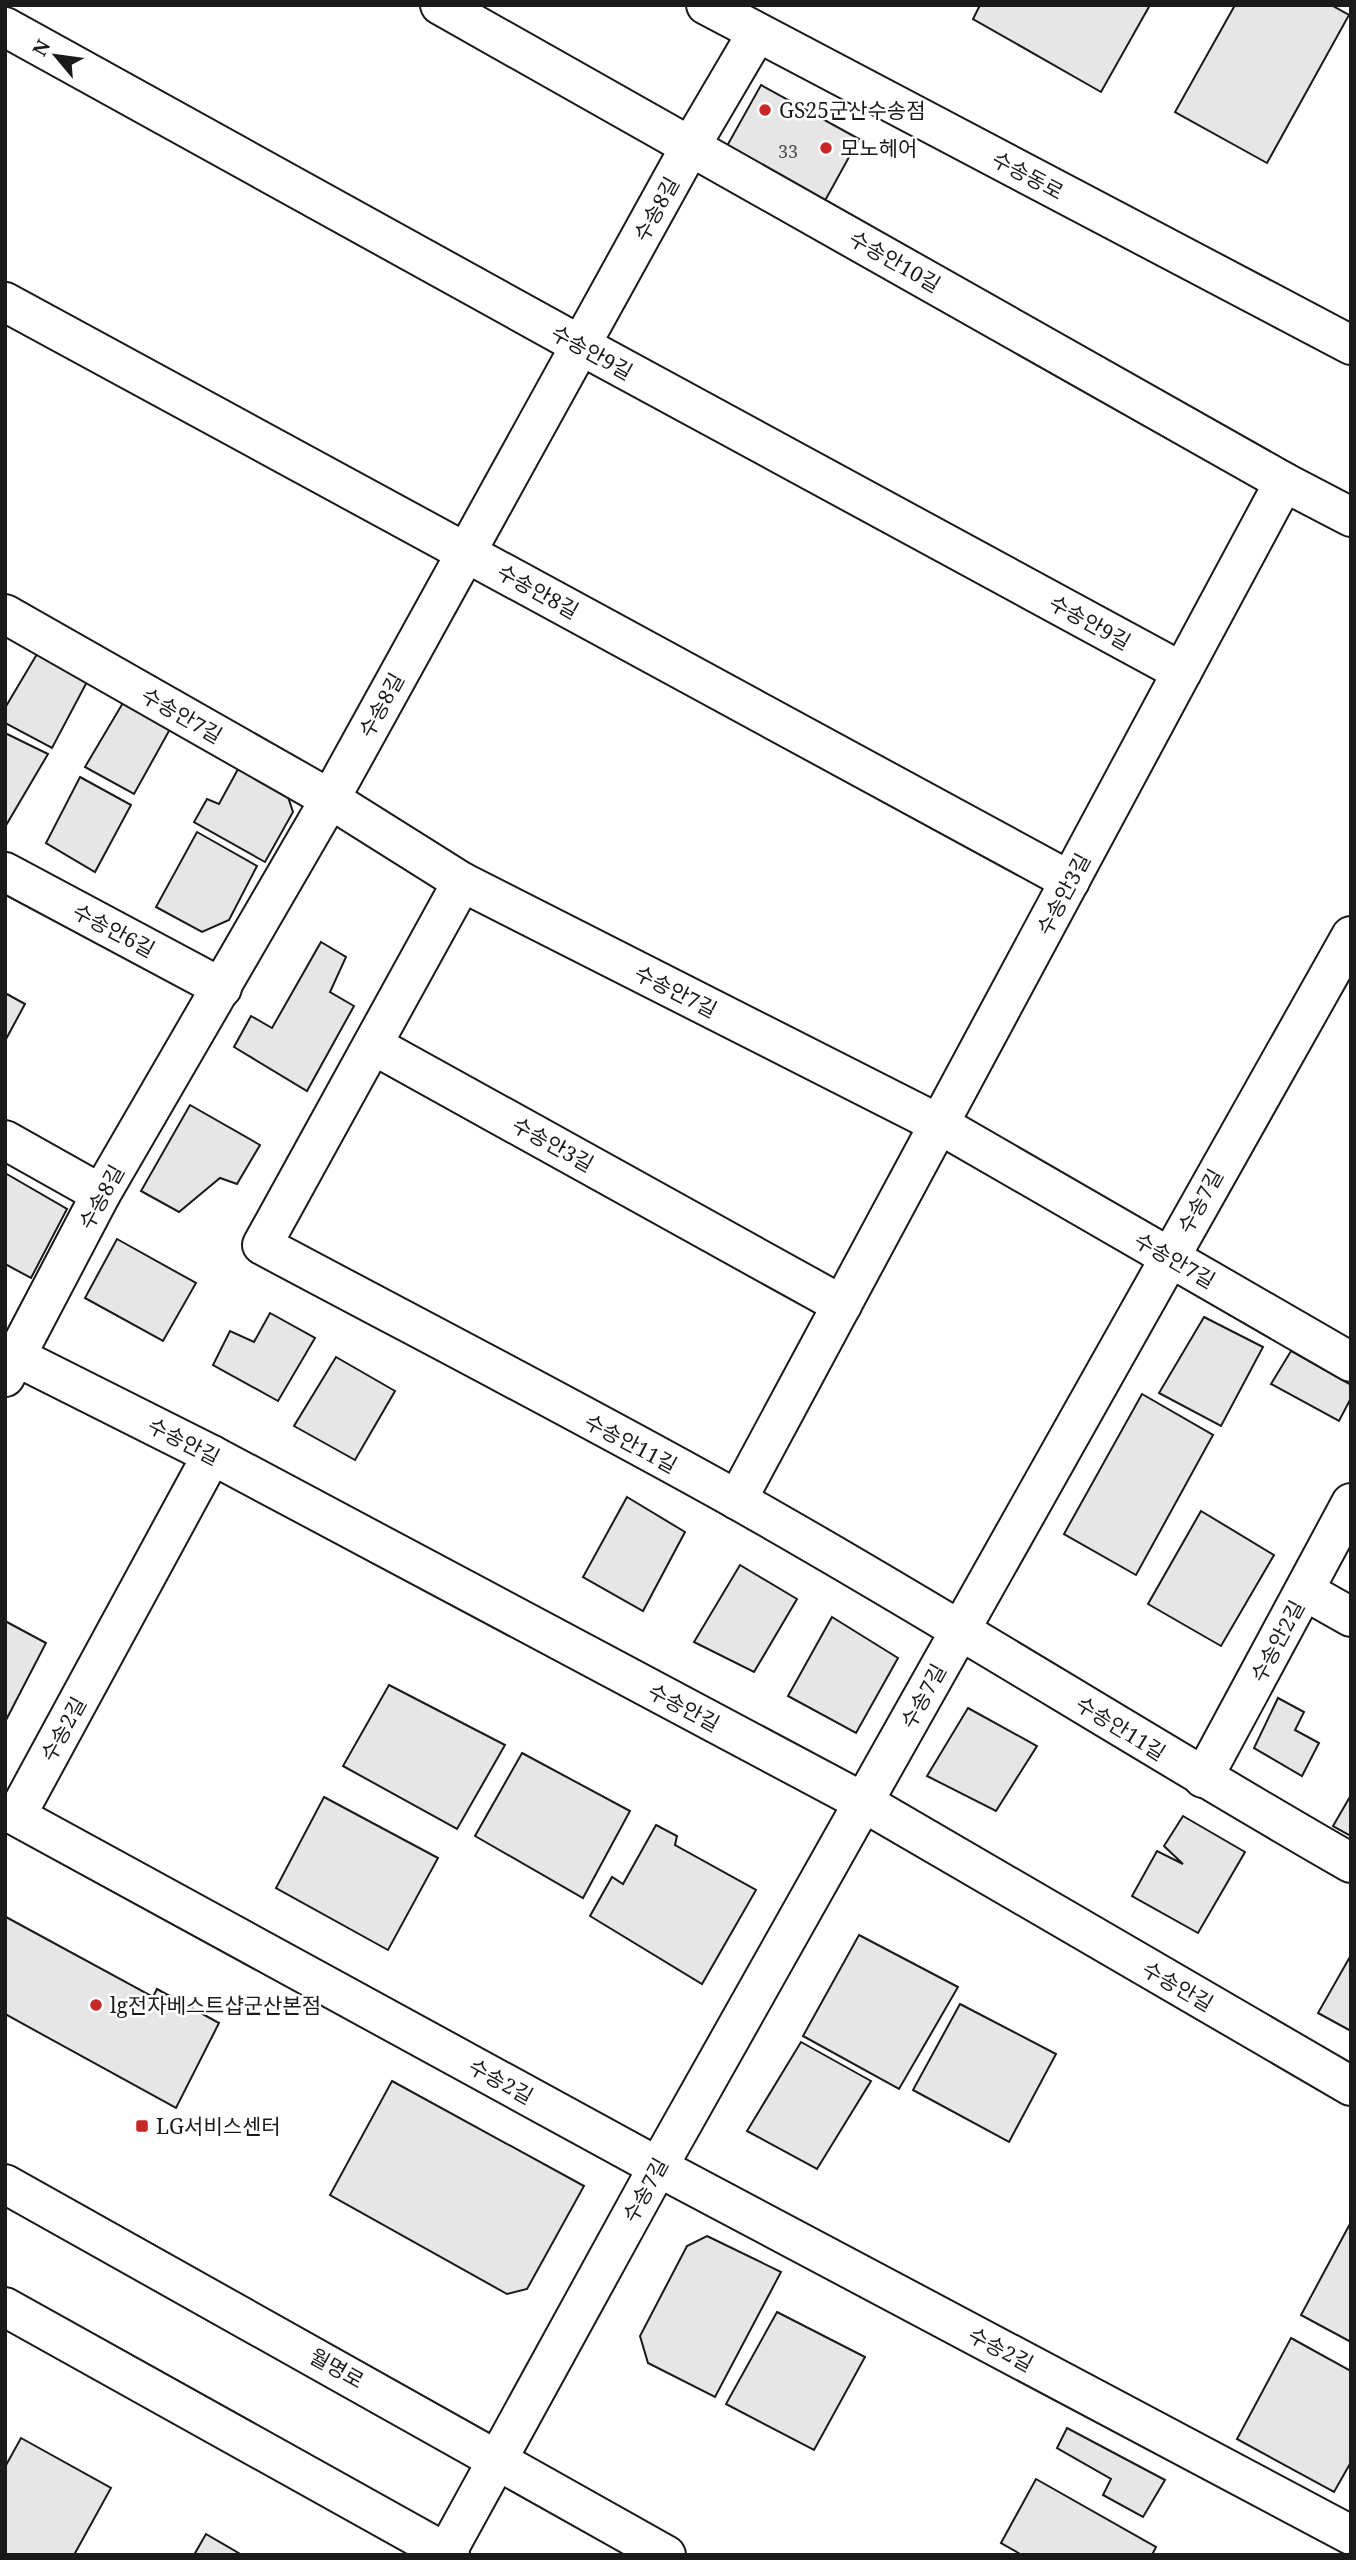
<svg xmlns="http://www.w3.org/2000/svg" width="1356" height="2560" viewBox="0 0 1356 2560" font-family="'Noto Serif','Noto Sans KR',serif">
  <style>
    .building { fill: #e6e6e6; stroke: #1a1a1a; stroke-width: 2 }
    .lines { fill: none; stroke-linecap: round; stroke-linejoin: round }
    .street-casing { stroke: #1a1a1a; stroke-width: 42 }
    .secondary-casing { stroke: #1a1a1a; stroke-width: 42 }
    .street { stroke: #fff; stroke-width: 38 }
    .secondary { stroke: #fff; stroke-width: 38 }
    .poi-dot { fill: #c62828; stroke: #fff; stroke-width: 2.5 }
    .labels { text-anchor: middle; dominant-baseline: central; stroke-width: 5; stroke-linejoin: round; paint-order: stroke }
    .number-label { font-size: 18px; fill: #4d4d4d }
    .poi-label { font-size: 21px; fill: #1a1a1a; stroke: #fff; text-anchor: start }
    .street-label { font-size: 21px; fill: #1a1a1a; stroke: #fff }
  </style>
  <rect width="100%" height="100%" fill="#fff"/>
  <g class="building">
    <polygon points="980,5 1150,5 1101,92 973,19"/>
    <polygon points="1235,5 1331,5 1349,15 1267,163 1175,112"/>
    <polygon points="761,85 859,139 816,217 718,162"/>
    <polygon points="37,654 88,680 52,748 5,723 5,708"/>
    <polygon points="127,696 174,722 134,794 85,767"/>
    <polygon points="5,733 48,754 5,827"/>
    <polygon points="243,760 283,782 293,812 265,862 194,822 207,799 219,804"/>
    <polygon points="80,777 131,805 95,872 46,843"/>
    <polygon points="197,832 257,866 229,920 202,932 156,907"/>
    <polygon points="321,942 346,957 330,992 354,1006 307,1091 234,1047 251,1016 272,1028"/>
    <polygon points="5,993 25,1004 5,1041"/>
    <polygon points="190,1105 260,1145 237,1184 220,1178 179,1212 141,1191"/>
    <polygon points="5,1173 67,1209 31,1278 5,1264"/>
    <polygon points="117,1239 196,1283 163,1341 85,1298"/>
    <polygon points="270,1313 315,1338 278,1401 213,1365 230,1331 254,1342"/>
    <polygon points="1204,1317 1263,1347 1221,1426 1159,1393"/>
    <polygon points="1291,1351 1351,1385 1351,1398 1339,1421 1271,1384"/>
    <polygon points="336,1357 395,1391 355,1460 294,1426"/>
    <polygon points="1142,1394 1213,1435 1136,1575 1064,1534"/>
    <polygon points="627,1497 685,1532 643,1611 583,1577"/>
    <polygon points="1201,1511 1274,1555 1221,1646 1148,1604"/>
    <polygon points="740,1565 797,1599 754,1672 694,1642"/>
    <polygon points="832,1617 898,1658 856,1733 788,1696"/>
    <polygon points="5,1621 46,1643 5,1722"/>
    <polygon points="389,1685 505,1745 457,1829 343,1766"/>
    <polygon points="1278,1698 1304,1712 1295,1730 1319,1743 1302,1776 1254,1748"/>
    <polygon points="968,1708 1037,1746 996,1811 927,1776"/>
    <polygon points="522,1753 630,1811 583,1898 475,1836"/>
    <polygon points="1351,1795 1351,1836 1333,1826"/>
    <polygon points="324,1797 438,1858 388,1950 276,1888"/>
    <polygon points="1183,1816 1245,1852 1198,1933 1132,1896 1157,1851 1183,1864 1164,1846"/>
    <polygon points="656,1825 677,1836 675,1845 756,1890 702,1984 590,1916 612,1877 623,1884"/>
    <polygon points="6,1917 153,1997 157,1989 219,2023 176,2108 5,2014"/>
    <polygon points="859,1935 958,1987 899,2089 803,2036"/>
    <polygon points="1351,1955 1351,2031 1318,2013"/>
    <polygon points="960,2004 1056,2054 1009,2142 913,2090"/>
    <polygon points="801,2042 871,2081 817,2169 747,2131"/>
    <polygon points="392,2081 584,2186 527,2289 507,2294 330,2195"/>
    <polygon points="1351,2222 1351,2342 1301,2315"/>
    <polygon points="707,2236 781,2272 715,2397 648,2363 640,2336 687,2246"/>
    <polygon points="777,2312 865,2357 814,2450 726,2404"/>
    <polygon points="1291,2338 1351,2371 1351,2462 1334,2492 1237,2439"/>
    <polygon points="1067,2428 1165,2480 1143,2517 1103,2495 1111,2479 1057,2448"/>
    <polygon points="21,2438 111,2488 74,2555 5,2555 5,2467"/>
    <polygon points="1036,2479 1156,2547 1152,2555 1022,2555 1001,2543"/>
    <polygon points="206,2534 242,2555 194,2555"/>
  </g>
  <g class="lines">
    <defs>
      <g id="street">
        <polyline points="440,5 1284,482 1351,517"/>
        <polyline points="706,5 1351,345"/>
        <polyline points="5,27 580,345 1182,672"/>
        <polyline points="5,302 1070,881"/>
        <polyline points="5,614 330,799 462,882 937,1123 1351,1362"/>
        <polyline points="5,872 222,988"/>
        <path d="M462,882L262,1245C421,1330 582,1413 739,1501C945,1617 1145,1745 1351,1863"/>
        <polyline points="373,1045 842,1305"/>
        <polyline points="5,1140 101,1194"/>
        <polyline points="5,1351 212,1455 863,1802 1351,2086"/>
        <polyline points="5,1377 101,1194 330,799 690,147 757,33"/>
        <polyline points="212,1455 16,1816 658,2167 1351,2535"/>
        <polyline points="737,1500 1284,482"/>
        <polyline points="1305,1591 1351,1617"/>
        <polyline points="1203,1778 1351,1503"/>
        <polyline points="445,2555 658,2167 1351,936"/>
      </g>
      <g id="secondary">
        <polyline points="5,2184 666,2555"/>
        <polyline points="5,2307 450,2555"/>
      </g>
    </defs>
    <use href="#street" class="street-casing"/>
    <use href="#secondary" class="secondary-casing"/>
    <use href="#street" class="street"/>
    <use href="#secondary" class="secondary"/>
  </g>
  <g class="poi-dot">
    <circle cx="765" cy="110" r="7"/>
    <circle cx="826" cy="148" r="7"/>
    <circle cx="96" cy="2005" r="7"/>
    <rect x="135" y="2119" width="14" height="14" rx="3.5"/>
  </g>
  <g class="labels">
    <g class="number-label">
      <text x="788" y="151">33</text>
    </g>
    <g class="poi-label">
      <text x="779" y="110">GS25군산수송점</text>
      <text x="840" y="148">모노헤어</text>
      <text x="110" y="2005">lg전자베스트샵군산본점</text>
      <text x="156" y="2126">LG서비스센터</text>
    </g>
    <g class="street-label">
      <text transform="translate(1028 175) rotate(28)">수송동로</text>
      <text transform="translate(656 209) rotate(-61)">수송8길</text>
      <text transform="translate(895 261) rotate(30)">수송안10길</text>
      <text transform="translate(592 352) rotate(29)">수송안9길</text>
      <text transform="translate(538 591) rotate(29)">수송안8길</text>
      <text transform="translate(1090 622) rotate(29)">수송안9길</text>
      <text transform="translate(381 705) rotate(-61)">수송8길</text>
      <text transform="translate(182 715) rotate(30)">수송안7길</text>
      <text transform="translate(1063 894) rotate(-62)">수송안3길</text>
      <text transform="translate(114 930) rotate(28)">수송안6길</text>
      <text transform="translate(676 991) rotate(27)">수송안7길</text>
      <text transform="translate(553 1144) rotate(29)">수송안3길</text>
      <text transform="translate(101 1197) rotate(-61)">수송8길</text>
      <text transform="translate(1200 1201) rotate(-61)">수송7길</text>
      <text transform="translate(1175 1260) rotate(30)">수송안7길</text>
      <text transform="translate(184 1441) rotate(27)">수송안길</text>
      <text transform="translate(631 1443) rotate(28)">수송안11길</text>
      <text transform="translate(1277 1641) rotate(-62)">수송안2길</text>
      <text transform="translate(923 1696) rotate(-61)">수송7길</text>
      <text transform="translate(684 1707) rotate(28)">수송안길</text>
      <text transform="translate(1121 1728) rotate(32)">수송안11길</text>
      <text transform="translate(63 1729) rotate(-61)">수송2길</text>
      <text transform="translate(1178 1986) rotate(30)">수송안길</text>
      <text transform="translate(501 2081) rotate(29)">수송2길</text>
      <text transform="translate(645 2190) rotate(-61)">수송7길</text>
      <text transform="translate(1001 2349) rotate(28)">수송2길</text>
      <text transform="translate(337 2368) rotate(29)">월명로</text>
    </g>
  </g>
  <rect width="1356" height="2560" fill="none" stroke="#1a1a1a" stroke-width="14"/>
  <g transform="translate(56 56) rotate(299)" stroke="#ffffff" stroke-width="5" paint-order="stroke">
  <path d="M0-5L12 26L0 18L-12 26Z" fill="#1a1a1a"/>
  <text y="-10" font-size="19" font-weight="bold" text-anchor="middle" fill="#1a1a1a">N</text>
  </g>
</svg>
